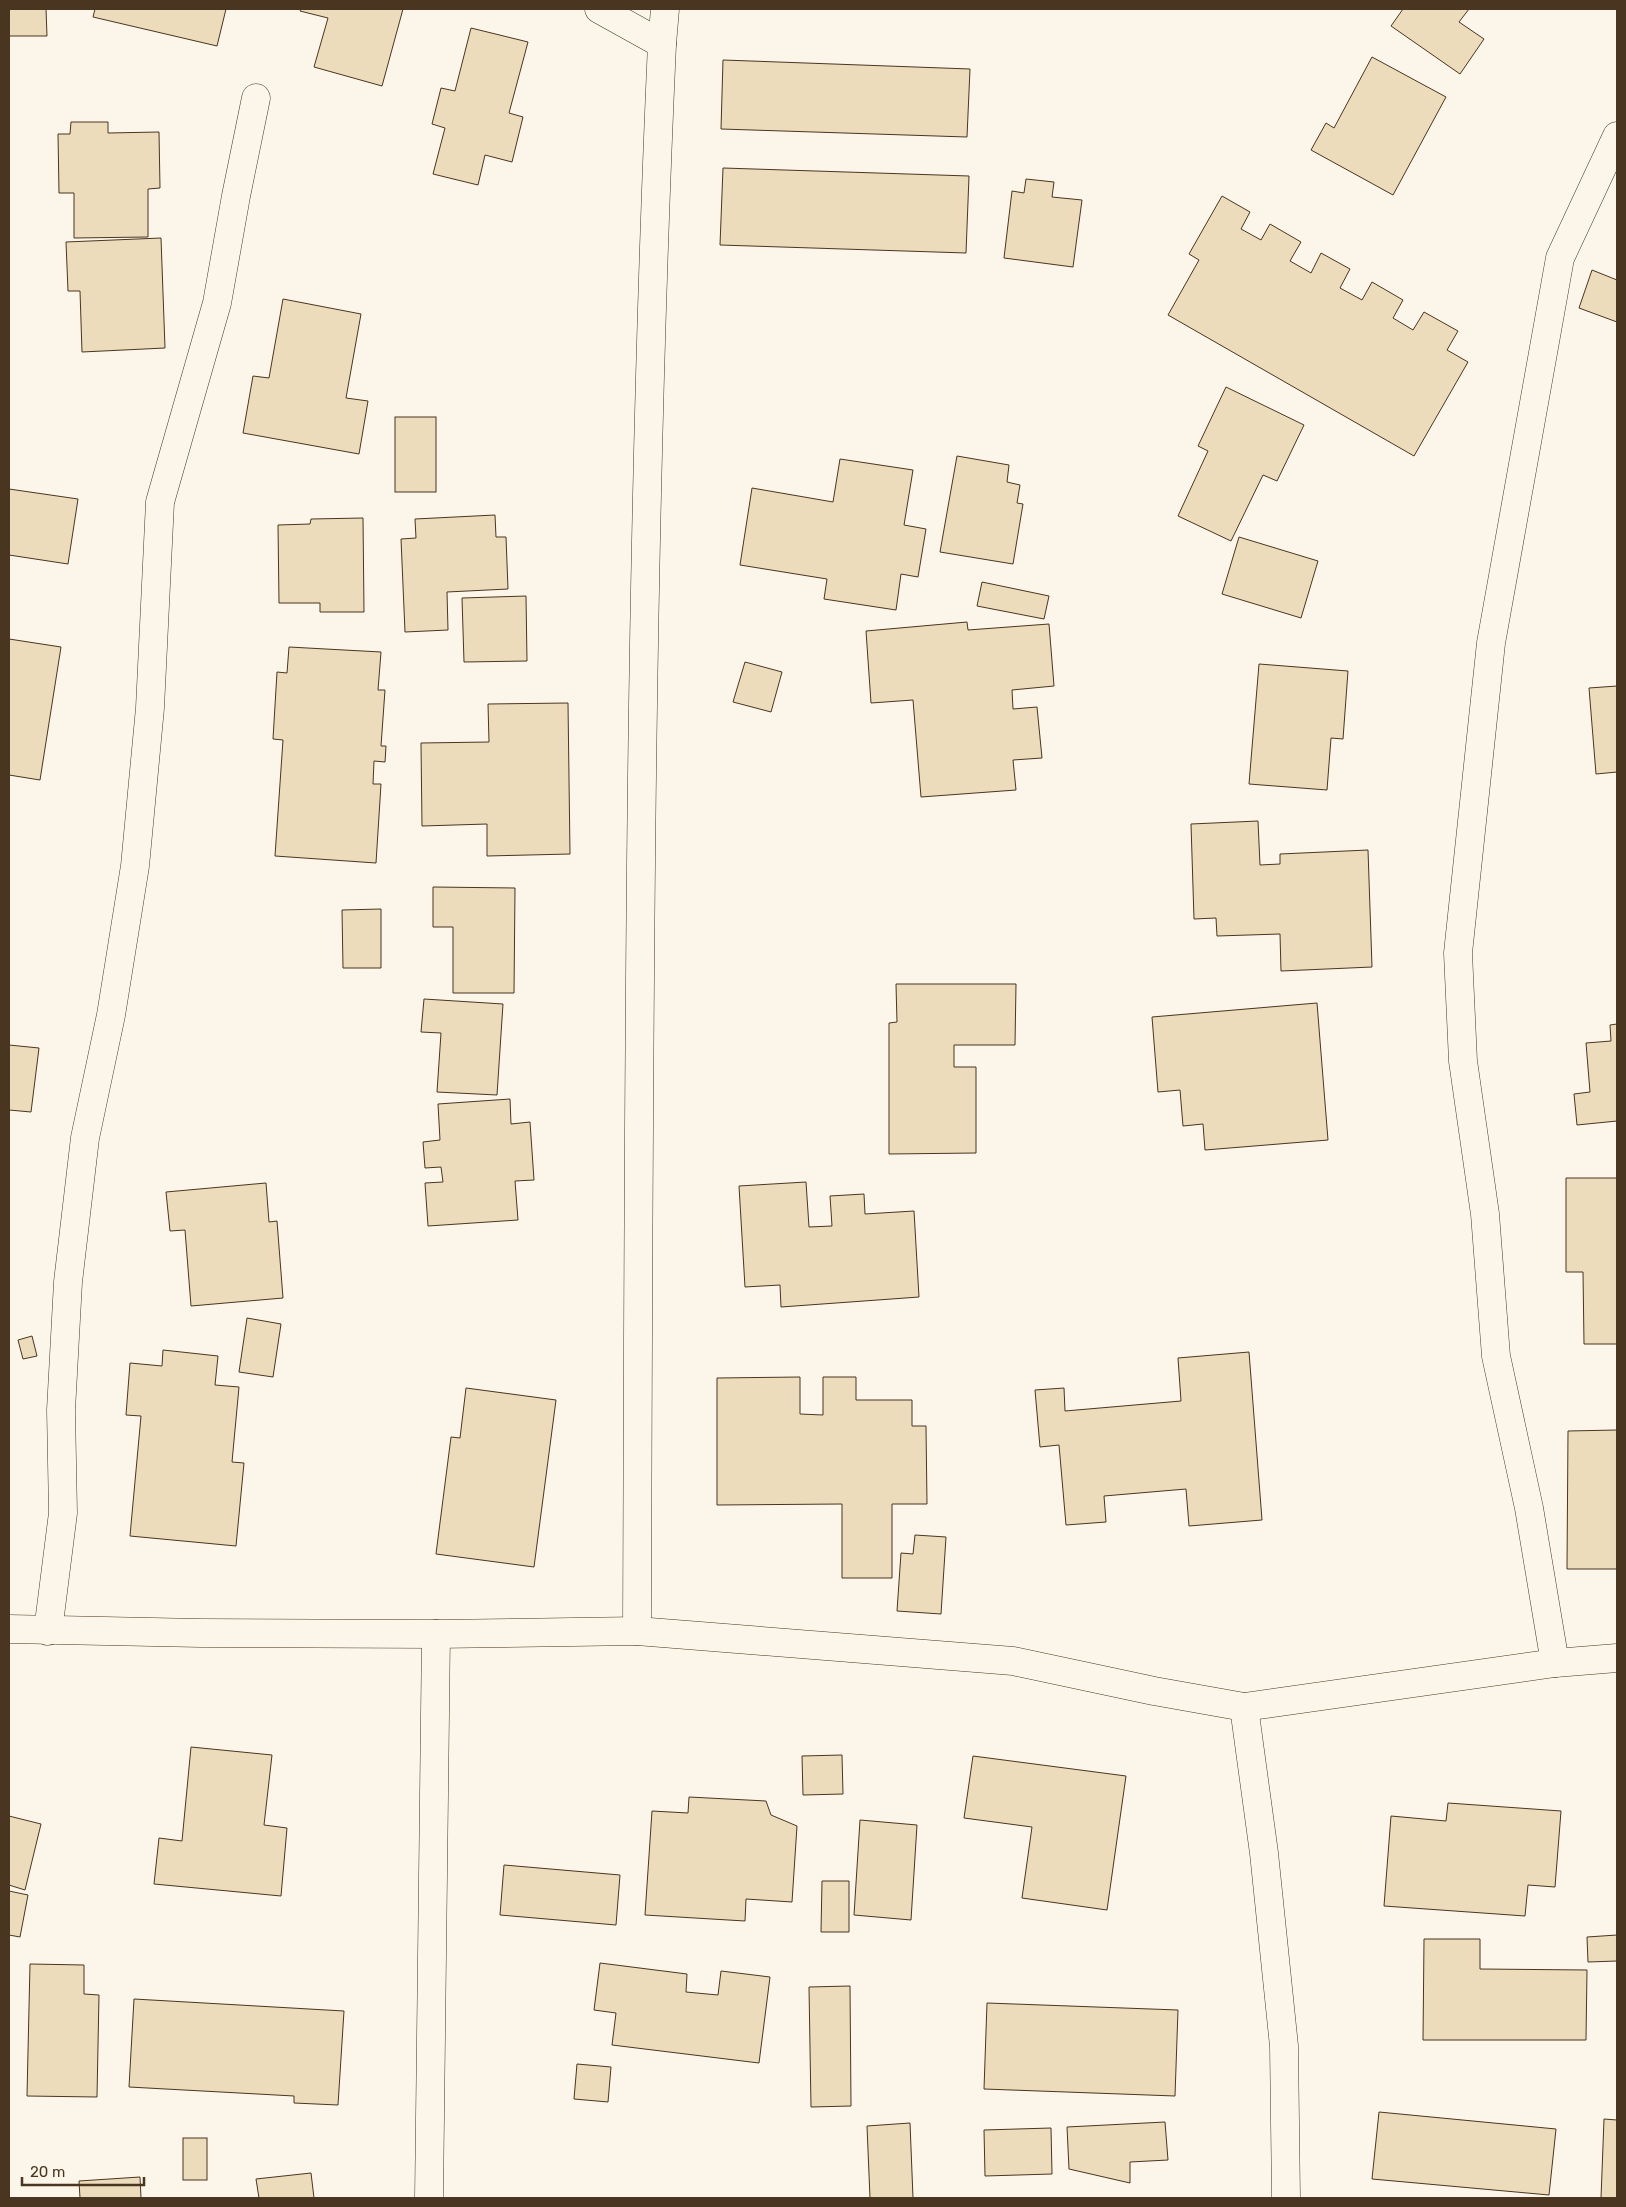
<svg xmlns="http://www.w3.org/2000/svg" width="1626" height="2207" viewBox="0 0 1626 2207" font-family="Rubik,sans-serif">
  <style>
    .building { fill: #ecdcbc; stroke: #4a3520 }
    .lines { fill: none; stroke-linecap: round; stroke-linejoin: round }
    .minor-casing { stroke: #4a3520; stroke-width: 29 }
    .minor { stroke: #fbf6e9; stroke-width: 28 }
  </style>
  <rect width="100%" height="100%" fill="#fbf6e9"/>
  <g class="building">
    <polygon points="9,9 46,9 47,36 9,36"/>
    <polygon points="95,9 226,9 217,46 93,17"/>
    <polygon points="301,9 403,9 382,86 314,67 328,18 300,11"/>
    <polygon points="1403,9 1469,9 1459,22 1484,39 1460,74 1391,26"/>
    <polygon points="471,28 528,42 509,113 523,117 512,162 485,155 478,185 433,174 445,128 432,124 441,88 455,91"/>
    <polygon points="1372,57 1446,97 1393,195 1311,150 1326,123 1334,128"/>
    <polygon points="723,60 970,69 967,137 721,129"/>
    <polygon points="71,122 108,122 108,133 159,132 160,188 148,189 148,237 74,238 74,193 59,193 58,134 70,134"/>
    <polygon points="723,168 969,176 966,253 720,245"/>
    <polygon points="1026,179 1054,182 1052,197 1082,200 1073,267 1004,258 1012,191 1024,193"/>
    <polygon points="1222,196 1250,212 1241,229 1261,240 1270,224 1301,242 1290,261 1311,273 1321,253 1350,269 1340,288 1362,300 1372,282 1403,300 1393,318 1413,330 1424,312 1458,331 1447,350 1468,362 1414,456 1168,315 1199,260 1189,254"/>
    <polygon points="161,238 165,348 82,352 80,291 68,291 66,242"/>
    <polygon points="1592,270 1617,280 1617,322 1579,308"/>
    <polygon points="283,299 361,314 346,398 368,401 359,454 243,433 253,376 269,378"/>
    <polygon points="1226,387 1304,425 1277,481 1263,475 1231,541 1178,516 1208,451 1198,446"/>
    <rect x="395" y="417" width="41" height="75"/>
    <polygon points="957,456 1009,465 1007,482 1020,485 1017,503 1023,504 1013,564 940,552"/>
    <polygon points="840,459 913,470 904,525 926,529 918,577 901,574 896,610 824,599 827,579 740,565 752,488 833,502"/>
    <polygon points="9,489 78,499 68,564 9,555"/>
    <polygon points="495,515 496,537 506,537 508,589 447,592 448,630 405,632 401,539 416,538 415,519"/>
    <polygon points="363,518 364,612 320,612 320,603 279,603 278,525 310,524 311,519"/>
    <polygon points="1239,537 1318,561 1301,618 1222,594"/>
    <polygon points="982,582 1049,596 1044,619 977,606"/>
    <polygon points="526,596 527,661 464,662 462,598"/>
    <polygon points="967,622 968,630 1049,624 1054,686 1012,690 1013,709 1037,707 1042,758 1013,760 1016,790 921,797 913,700 871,703 866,631"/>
    <polygon points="9,639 61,647 40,780 9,775"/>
    <polygon points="289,647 381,652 378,690 385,690 381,746 386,746 385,762 374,761 373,784 381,784 376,863 275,856 283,740 273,739 277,672 287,673"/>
    <polygon points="745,662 782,672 771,712 733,702"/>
    <polygon points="1259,664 1348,671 1343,739 1331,738 1327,790 1249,784"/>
    <polygon points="1617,686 1617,772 1596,774 1589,688"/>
    <polygon points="568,703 570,854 487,856 487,824 422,826 421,743 489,742 488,704"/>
    <polygon points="1258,821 1260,865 1280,864 1280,854 1368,850 1372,967 1281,971 1280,934 1217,936 1216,918 1194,919 1191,824"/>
    <polygon points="433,887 515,888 514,993 453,993 453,927 433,927"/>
    <polygon points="381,909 381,968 343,968 342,910"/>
    <polygon points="896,984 1016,984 1015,1045 954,1045 954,1067 976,1067 976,1153 889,1154 889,1023 897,1022"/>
    <polygon points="424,999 503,1004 497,1095 437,1092 441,1033 421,1032"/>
    <polygon points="1317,1003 1328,1140 1205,1150 1203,1124 1183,1126 1180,1090 1158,1092 1152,1017"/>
    <polygon points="1617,1024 1617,1121 1577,1125 1574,1094 1590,1092 1586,1043 1611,1041 1610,1025"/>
    <polygon points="9,1045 39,1048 31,1112 9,1110"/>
    <polygon points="510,1099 511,1124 530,1122 534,1180 515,1181 518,1220 428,1226 425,1183 443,1182 441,1167 425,1168 423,1142 440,1140 438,1104"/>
    <polygon points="1566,1178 1617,1178 1617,1344 1584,1344 1583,1272 1566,1272"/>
    <polygon points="806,1182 809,1227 832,1226 830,1196 864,1194 865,1214 914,1211 919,1297 781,1307 780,1285 745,1287 739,1186"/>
    <polygon points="266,1183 269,1222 277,1221 283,1298 191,1306 185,1230 170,1231 166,1192"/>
    <polygon points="247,1318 281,1324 273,1377 239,1372"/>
    <polygon points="32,1336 37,1356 23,1359 18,1340"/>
    <polygon points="163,1350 218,1356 215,1385 239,1387 232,1462 244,1463 236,1546 130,1536 141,1416 126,1415 130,1363 162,1366"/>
    <polygon points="1249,1352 1262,1520 1189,1526 1186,1489 1104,1496 1106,1522 1066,1525 1059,1445 1040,1447 1035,1390 1064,1388 1065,1411 1181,1401 1178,1358"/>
    <polygon points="800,1377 800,1414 823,1415 823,1377 856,1377 856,1400 912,1400 912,1426 926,1426 927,1504 892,1504 892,1578 842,1578 842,1504 717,1505 717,1378"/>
    <polygon points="466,1388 556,1400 534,1567 436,1554 451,1437 460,1438"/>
    <polygon points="1617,1430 1617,1569 1567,1569 1568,1431"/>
    <polygon points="915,1535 946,1537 941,1614 897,1611 901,1553 913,1554"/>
    <polygon points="191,1747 272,1755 264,1825 287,1828 281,1896 154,1884 159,1838 182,1841"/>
    <polygon points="842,1755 843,1794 803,1795 802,1756"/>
    <polygon points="973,1756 1126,1776 1107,1910 1022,1898 1032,1827 964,1818"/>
    <polygon points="689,1797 766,1801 771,1815 797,1826 792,1902 746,1899 745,1921 645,1915 652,1811 688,1813"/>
    <polygon points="1448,1803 1561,1811 1555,1887 1528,1885 1525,1916 1384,1906 1391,1816 1446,1821"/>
    <polygon points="9,1816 41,1824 25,1890 9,1885"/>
    <polygon points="860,1820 917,1825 911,1920 854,1915"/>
    <polygon points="504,1865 620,1875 616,1925 500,1915"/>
    <polygon points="822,1881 849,1881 849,1932 821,1932"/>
    <polygon points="9,1891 28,1895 20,1937 9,1935"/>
    <polygon points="1617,1935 1617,1961 1588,1962 1587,1937"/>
    <polygon points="1424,1939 1480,1939 1480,1969 1587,1970 1586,2040 1423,2040"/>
    <polygon points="600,1963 687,1974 686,1992 718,1995 721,1971 770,1977 759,2063 612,2045 616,2013 594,2010"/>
    <polygon points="30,1964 84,1965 84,1994 99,1995 97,2097 27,2096"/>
    <polygon points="850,1986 851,2106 811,2107 809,1987"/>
    <polygon points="134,1999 344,2011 338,2105 294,2103 294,2096 129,2087"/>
    <polygon points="987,2003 1178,2010 1175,2096 984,2089"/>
    <polygon points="577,2064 611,2067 608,2102 574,2099"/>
    <polygon points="1379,2112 1556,2129 1549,2195 1372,2179"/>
    <polygon points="1604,2119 1617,2120 1617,2198 1601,2198"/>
    <polygon points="1165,2122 1168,2160 1130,2162 1130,2183 1069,2169 1067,2127"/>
    <polygon points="910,2123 913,2198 870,2198 867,2126"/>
    <polygon points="1051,2128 1052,2174 985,2176 984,2130"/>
    <rect x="183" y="2138" width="24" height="42"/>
    <polygon points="311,2173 314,2198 259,2198 256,2179"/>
    <polygon points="140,2177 141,2198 80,2198 79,2181"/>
  </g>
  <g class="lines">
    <defs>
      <g id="minor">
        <polyline points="599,9 662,44"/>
        <polyline points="9,1629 200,1633 436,1634 637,1631 1013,1661 1154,1691 1244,1707 1555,1663 1617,1658"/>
        <polyline points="48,1631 63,1513 61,1410 68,1282 85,1138 111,1015 135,866 150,708 160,502 217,303 236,196 256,98"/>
        <path d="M637,1631C639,1102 638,573 662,44L665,9"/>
        <polyline points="1555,1663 1529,1508 1496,1356 1485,1214 1463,1061 1458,953 1491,643 1560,258 1617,136"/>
        <polyline points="1244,1707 1264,1853 1284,2046 1286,2198"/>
        <polyline points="429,2198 436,1634"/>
      </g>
    </defs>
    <use href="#minor" class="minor-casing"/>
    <use href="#minor" class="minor"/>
  </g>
  <rect width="1626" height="2207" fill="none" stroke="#4a3520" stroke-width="20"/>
  <path d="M22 2177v8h122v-8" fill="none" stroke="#4a3520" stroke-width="2.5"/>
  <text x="30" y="2177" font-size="15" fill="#4a3520" stroke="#fbf6e9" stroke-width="4" paint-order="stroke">20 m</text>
</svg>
